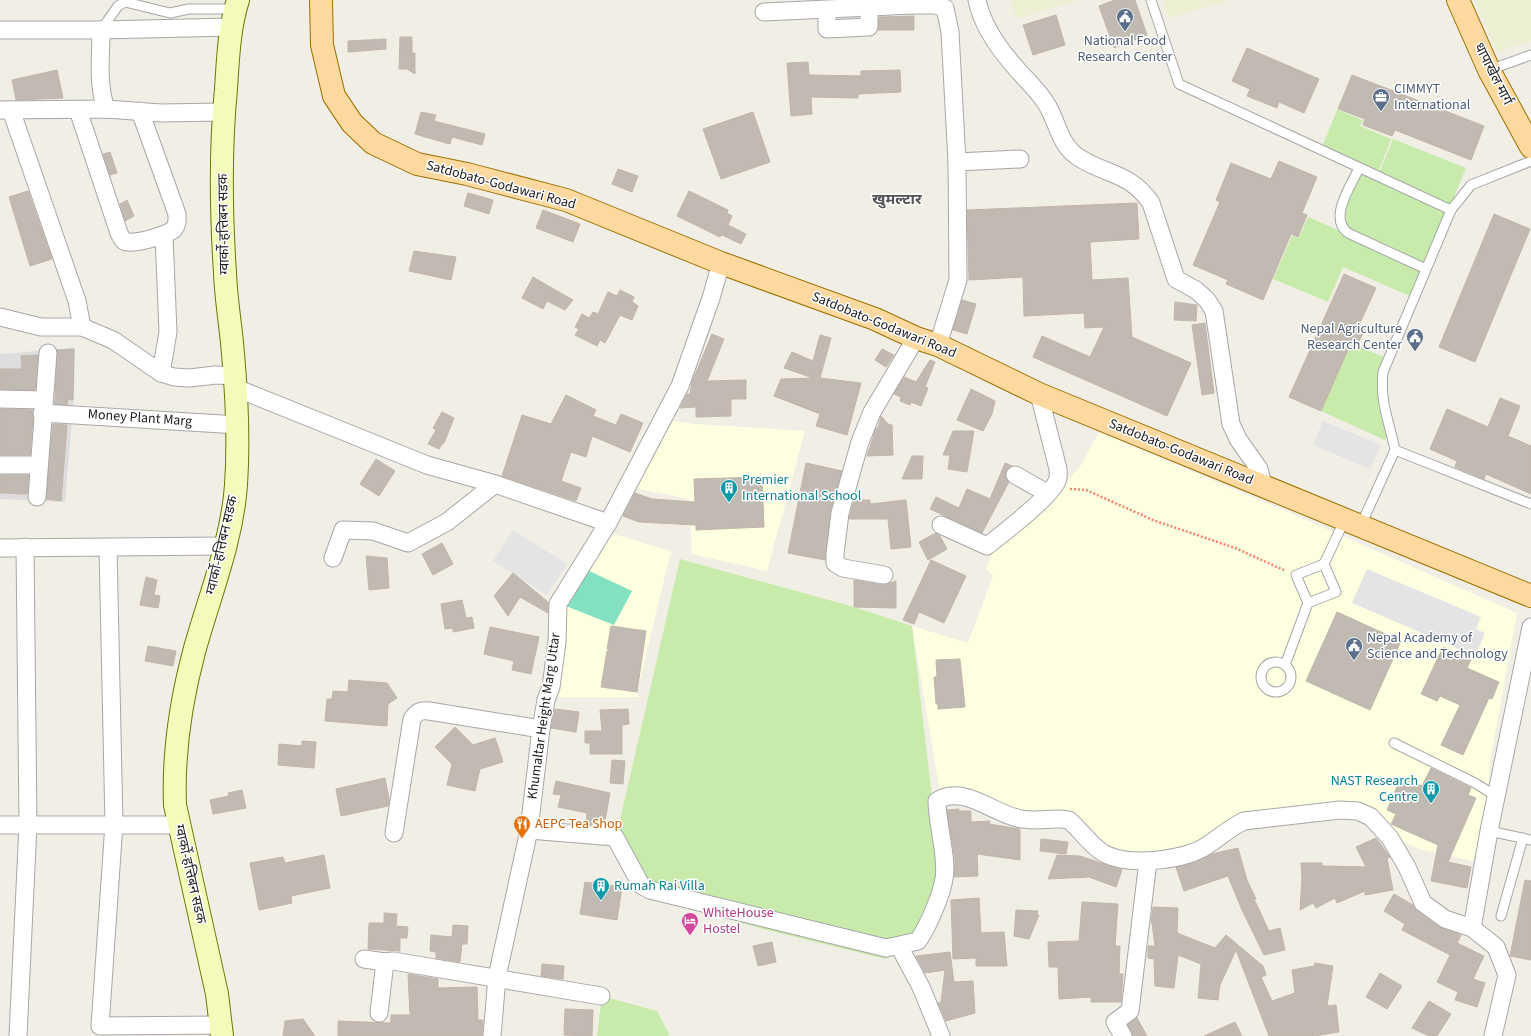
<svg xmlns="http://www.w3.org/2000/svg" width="1531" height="1036" viewBox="0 0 1531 1036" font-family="'Source Sans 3','Noto Sans Devanagari',sans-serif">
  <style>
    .residential { fill: #dedddd }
    .education { fill: #feffe1 }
    .farmland { fill: #ecefd1 }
    .grass { fill: #c8ebac }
    .pitch { fill: #83e0c1 }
    .parking { fill: #e4e4e4 }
    .building { fill: #c1bab2; stroke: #c3b5a8 }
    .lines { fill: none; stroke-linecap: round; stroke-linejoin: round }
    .service-casing { stroke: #a7a7a7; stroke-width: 11 }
    .minor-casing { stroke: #a7a7a7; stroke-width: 19 }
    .secondary-casing { stroke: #687a03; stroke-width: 24 }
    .primary-casing { stroke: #9c7000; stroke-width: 24 }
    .path { stroke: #fc826c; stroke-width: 2.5; stroke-dasharray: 2 2; stroke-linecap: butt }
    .service { stroke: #fff; stroke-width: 9 }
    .minor { stroke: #fff; stroke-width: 17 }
    .secondary { stroke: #f4fbba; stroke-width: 22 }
    .primary { stroke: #fdd99f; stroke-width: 22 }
    .labels { text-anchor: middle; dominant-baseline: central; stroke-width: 3; stroke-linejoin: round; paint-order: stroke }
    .service-label { font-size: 14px; fill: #4e5e75; stroke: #fff; text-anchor: start }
    .street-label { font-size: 14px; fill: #202020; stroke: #fff }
    .culture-label { font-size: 14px; fill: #0d838f; stroke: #fff; text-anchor: start }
    .food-label { font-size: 14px; fill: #c56008; stroke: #fff; text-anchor: start }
    .hotel-label { font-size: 14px; fill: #b23c85; stroke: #fff; text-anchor: start }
    .neighbourhood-label { font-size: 15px; font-weight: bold; fill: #535353; stroke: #fff }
  </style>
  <rect width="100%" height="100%" fill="#f1eee6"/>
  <polygon class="residential" points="75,348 74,397 65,502 0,499 0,354"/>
  <g class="education">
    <polygon points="673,421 696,424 805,431 767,571 692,554 689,499 634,488"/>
    <polygon points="1099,432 1297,516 1517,613 1490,762 1487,812 1473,861 1419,849 1393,837 1371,809 1321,805 1198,844 1154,854 1112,851 1072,816 1021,815 940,793 912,626 968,643 993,576 986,569 995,547 1042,507 1080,467"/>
    <polygon points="607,532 671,551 637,692 638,697 557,697 566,606"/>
  </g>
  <g class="farmland">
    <polygon points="1010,0 1079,0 1016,19"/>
    <polygon points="1163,0 1229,0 1169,18"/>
    <polygon points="1475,0 1531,0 1531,41 1496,52"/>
  </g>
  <g class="grass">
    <polygon points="1337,110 1363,120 1360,126 1391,139 1378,173 1322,147"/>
    <polygon points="1393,139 1466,168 1451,204 1379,174"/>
    <polygon points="1361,174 1446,213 1424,265 1347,228 1343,217 1344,212"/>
    <polygon points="1308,217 1423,267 1410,296 1343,267 1328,302 1273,279 1292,236 1299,238"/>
    <polygon points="1351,344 1387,358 1382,372 1389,429 1385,440 1321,411"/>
    <polygon points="680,559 854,607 912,626 932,798 944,874 917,941 885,959 763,929 640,893 614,846"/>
    <polygon points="602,996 657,1011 670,1036 597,1036"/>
  </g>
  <polygon class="pitch" points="585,569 632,591 614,625 566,606"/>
  <g class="parking">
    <polygon points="1323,421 1381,445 1370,469 1313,445"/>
    <polygon points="513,530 567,564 547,595 493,561"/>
    <polygon points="1367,569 1481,617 1476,629 1485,633 1475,656 1352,603"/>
  </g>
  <g class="building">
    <polygon points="1115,0 1135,0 1147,35 1114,48 1099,6"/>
    <polygon points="1056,15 1065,45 1033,55 1023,25"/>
    <polygon points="914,16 914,30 878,30 879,17"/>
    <polygon points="400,37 412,37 412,53 415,53 415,74 407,69 399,69"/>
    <polygon points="386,39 386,49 348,52 348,41"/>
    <polygon points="1247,48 1319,79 1304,113 1279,102 1277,108 1247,96 1250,89 1232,81"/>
    <polygon points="808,62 809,75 861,76 861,71 900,70 901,92 858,94 858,98 811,97 812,114 791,116 787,63"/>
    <polygon points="57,70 63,98 16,100 12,80"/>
    <polygon points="1352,75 1484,126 1471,160 1395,130 1392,136 1363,125 1365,119 1338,109"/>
    <polygon points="421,112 436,115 434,121 485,134 482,145 452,137 450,144 415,134"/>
    <polygon points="753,112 770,162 721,179 703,129"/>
    <polygon points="110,152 117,173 110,175 103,154"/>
    <polygon points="1279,161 1317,177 1302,213 1307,215 1298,237 1291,234 1263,300 1226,284 1228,280 1193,265 1220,202 1216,200 1231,163 1271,179"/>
    <polygon points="618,169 638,176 632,192 612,184"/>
    <polygon points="28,191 52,259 30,266 9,197"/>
    <polygon points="689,191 728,210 727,213 732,216 728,225 746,234 741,244 722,235 720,237 677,216"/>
    <polygon points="468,193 493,200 489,214 464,206"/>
    <polygon points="127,200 134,216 125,221 120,204"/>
    <polygon points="1137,203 1139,239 1090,242 1092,280 1128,278 1132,337 1191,363 1167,416 1033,357 1042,336 1090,357 1104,327 1085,328 1084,313 1024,316 1023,277 969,280 967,210"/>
    <polygon points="543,210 580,224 573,242 536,228"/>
    <polygon points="1494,214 1530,229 1475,362 1439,347"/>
    <polygon points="414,251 456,257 451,280 409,271"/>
    <polygon points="1344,274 1376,288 1359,325 1366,328 1357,345 1351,343 1321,411 1289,397"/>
    <polygon points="533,277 550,287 573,300 565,310 547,301 543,309 522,298"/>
    <polygon points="620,290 634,297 632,302 638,306 632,320 620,315 605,343 600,340 597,346 575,335 579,329 575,327 582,314 589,318 593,312 598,314 608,292 617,296"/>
    <polygon points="962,300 976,304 967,334 953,330"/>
    <polygon points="1175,302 1197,305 1196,321 1174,320"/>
    <polygon points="1205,323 1214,393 1202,395 1192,325"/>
    <polygon points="712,334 724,339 707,381 746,380 746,399 731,399 731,416 696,417 696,407 680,408 687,394 690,394 692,382"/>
    <polygon points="820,335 831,338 820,378 861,383 847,435 816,426 820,414 774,396 781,379 813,378 784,368 792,352 813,361"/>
    <polygon points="74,349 73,400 68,399 67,405 55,404 57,350"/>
    <polygon points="882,349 894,355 886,367 875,360"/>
    <polygon points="38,355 35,390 0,389 0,369 22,369 21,356"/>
    <polygon points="930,360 935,362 925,387 928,388 921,406 911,402 910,405 900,401 901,397 894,394 904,377 916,382"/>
    <polygon points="971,389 995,401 992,414 983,431 957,420"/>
    <polygon points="566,395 596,410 593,416 616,425 621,414 643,423 630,452 592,436 586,457 571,452 561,481 581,488 576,501 502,476 522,415 551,424"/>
    <polygon points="1500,398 1520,406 1508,436 1531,446 1531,494 1486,474 1484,479 1455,467 1457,461 1430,449 1447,409 1488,427"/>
    <polygon points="0,409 32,410 33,417 30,455 0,455"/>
    <polygon points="442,412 454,418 444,443 443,443 439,449 428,444 436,430 433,428"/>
    <polygon points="881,416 888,424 892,425 893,455 867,456 876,428 878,428"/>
    <polygon points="53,424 67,425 61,501 46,499"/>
    <polygon points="953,431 974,431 967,472 948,469 950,455 943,455"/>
    <polygon points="912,456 923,456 922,479 902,479"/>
    <polygon points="376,459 395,471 379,496 360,484"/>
    <polygon points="806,463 842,471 830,512 825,560 788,553"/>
    <polygon points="1005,463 1012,466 1007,470 1005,475 1009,482 982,533 930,509 936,497 959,508 967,489 990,499"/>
    <polygon points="0,475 29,475 27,494 0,493"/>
    <polygon points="762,477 764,527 696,530 696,525 639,522 623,516 635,493 652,499 695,502 694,479"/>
    <polygon points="854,500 870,500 870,504 906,500 911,547 891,549 888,519 849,519"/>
    <polygon points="936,533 940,536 947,549 928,560 919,542"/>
    <polygon points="442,543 453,564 433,575 422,554"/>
    <polygon points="366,556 387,558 389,588 369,590"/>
    <polygon points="931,560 966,576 944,623 919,612 914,624 903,620"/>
    <polygon points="513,573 548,602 548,613 520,597 508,616 494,596"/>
    <polygon points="146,577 157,580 154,595 160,596 158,608 140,605"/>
    <polygon points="854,580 883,585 896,581 896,608 854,607"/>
    <polygon points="462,600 466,618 472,617 474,628 453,632 453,628 445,629 441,604"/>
    <polygon points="1337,612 1401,641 1370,710 1306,681"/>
    <polygon points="611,626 646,631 637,692 601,687 607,651 611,651 607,649"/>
    <polygon points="490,627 539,637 531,674 512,670 514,661 484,654"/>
    <polygon points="148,646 176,651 173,666 145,661"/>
    <polygon points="1443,647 1471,659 1467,668 1499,682 1492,699 1489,698 1463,755 1441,745 1460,705 1440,696 1437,701 1421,694"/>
    <polygon points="960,659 965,707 938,709 938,704 936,704 934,677 937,677 936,660"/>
    <polygon points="349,680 387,683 397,698 388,704 387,726 325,721 327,699 332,699 333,691 348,692"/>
    <polygon points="555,709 579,712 576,732 551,728"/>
    <polygon points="628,709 629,724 622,725 622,754 590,754 590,743 585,743 585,731 602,731 600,710"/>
    <polygon points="455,727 473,745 495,738 498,746 503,762 480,769 475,791 447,785 452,764 435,747"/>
    <polygon points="302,741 316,742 314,768 278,765 279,744 302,746"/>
    <polygon points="612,760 625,761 623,784 610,783"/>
    <polygon points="1431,768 1471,788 1468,795 1476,798 1448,862 1471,867 1467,888 1431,881 1438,845 1391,824 1396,814 1387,810 1401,777 1422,786"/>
    <polygon points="385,778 389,799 388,806 341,816 336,789"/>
    <polygon points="556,781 610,793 604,826 586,825 587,813 558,807 561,795 553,794"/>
    <polygon points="242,790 246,808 213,814 210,800 229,796 228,793"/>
    <polygon points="959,809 959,811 971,811 971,822 990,821 989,824 1020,829 1020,860 977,854 978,876 954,877 955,860 947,810"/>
    <polygon points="1376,838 1390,857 1387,858 1393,890 1365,895 1365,891 1337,903 1335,898 1316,908 1313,903 1300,910 1302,878 1301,863 1322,863 1322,866 1366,867 1356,847"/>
    <polygon points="1041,839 1068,842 1066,854 1040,851"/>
    <polygon points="1238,848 1247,880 1256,899 1254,899 1269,931 1280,928 1285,950 1264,955 1242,910 1228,876 1184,891 1176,867 1196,862 1212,854"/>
    <polygon points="324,855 330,888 291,896 292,903 259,910 250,863 283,857 285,863"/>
    <polygon points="1057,855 1080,856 1122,870 1116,887 1089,877 1048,879"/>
    <polygon points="1525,880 1531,881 1531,960 1510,956"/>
    <polygon points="585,882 622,887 617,920 580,914"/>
    <polygon points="1394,894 1413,905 1417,911 1439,927 1461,935 1457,943 1484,956 1473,979 1485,983 1477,1007 1455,1000 1458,992 1437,982 1450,955 1402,930 1405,924 1384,911"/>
    <polygon points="979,898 981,933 1004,932 1007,966 976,966 976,958 953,959 951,900"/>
    <polygon points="1082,902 1118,904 1115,946 1120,946 1119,974 1123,974 1121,1002 1091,1002 1091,997 1059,999 1058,967 1049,967 1048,942 1079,941"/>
    <polygon points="1153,907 1178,908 1177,933 1215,948 1226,935 1263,966 1266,975 1261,977 1272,1001 1295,993 1292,970 1314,966 1315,963 1333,966 1327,1006 1336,1005 1339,1032 1314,1036 1269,1036 1236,950 1220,985 1218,1000 1198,998 1201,964 1178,955 1174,988 1155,986 1154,959 1148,958 1148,946 1155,946 1152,923 1151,923"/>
    <polygon points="1016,910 1038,911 1037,916 1039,915 1029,939 1014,936"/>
    <polygon points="384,913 397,914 396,926 408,927 407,938 400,938 400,951 368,949 369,923 384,923"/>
    <polygon points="453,925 468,926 467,944 462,944 460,962 436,958 436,952 430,951 431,935 452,937"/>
    <polygon points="772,942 776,962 758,966 753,946"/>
    <polygon points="950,952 954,982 973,981 975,1013 946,1021 938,1003 941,1002 945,970 925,973 916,956"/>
    <polygon points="542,964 564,966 563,979 541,976"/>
    <polygon points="1380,973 1402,986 1387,1009 1366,997"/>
    <polygon points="408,974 438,979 438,988 477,987 478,1020 483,1020 482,1036 338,1036 338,1021 391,1023 391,1015 410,1015"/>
    <polygon points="1429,1001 1451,1014 1437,1036 1429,1036 1412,1028"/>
    <polygon points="565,1009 593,1010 592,1036 564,1035"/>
    <polygon points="1137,1018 1147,1036 1133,1036 1128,1025"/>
    <polygon points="303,1019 315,1036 283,1036 285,1021"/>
    <polygon points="1235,1022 1242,1036 1204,1036"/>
  </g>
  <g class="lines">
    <defs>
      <g id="service">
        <polyline points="1151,0 1179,84 1451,210 1471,185 1531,161"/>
        <polyline points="101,30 118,6 125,2 170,13 189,9 235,9"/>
        <polyline points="1489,70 1531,55"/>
        <path d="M1359,168C1351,186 1328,218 1348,233L1426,269"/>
        <polyline points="1395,450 1531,504"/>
        <path d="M1361,525L1395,450C1389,420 1380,404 1383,372L1451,210"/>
        <polygon points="1324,564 1336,592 1308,603 1296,575"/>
        <polyline points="1324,564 1345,519"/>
        <circle cx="1276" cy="677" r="15"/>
        <polyline points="1285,665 1308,603"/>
        <polyline points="1394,743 1475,783 1496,796"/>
        <polyline points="1489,831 1531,840"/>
        <polyline points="1501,916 1523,838"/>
      </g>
      <g id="minor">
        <path d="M977,0C982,25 999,49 1016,68C1026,80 1039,91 1047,105C1058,123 1059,144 1078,157C1105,175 1130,172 1151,203L1176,279L1196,290L1207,300L1214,311L1231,424L1238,439L1259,469L1263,485"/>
        <polyline points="827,10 827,29 869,27 869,8"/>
        <polyline points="764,12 912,5 935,5 945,8 950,32 957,162 958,280 938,345"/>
        <polyline points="0,30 101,30 231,27"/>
        <path d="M101,30C101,57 97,83 106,109"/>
        <polyline points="0,110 106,109 161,113 223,112"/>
        <polyline points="11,110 77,301 82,327"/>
        <path d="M78,110L119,233C120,235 122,239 124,241C131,246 168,235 174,229C178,224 177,220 177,214L140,111"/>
        <polyline points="957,162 1020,159"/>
        <polyline points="0,317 41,327 82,327 113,340 161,373 174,377 189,378 216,375 235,376"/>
        <polyline points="161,373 168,332 164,236"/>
        <polyline points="236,388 427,465 495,484 608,523"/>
        <polyline points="0,399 43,400"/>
        <polyline points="42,413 238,425"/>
        <polyline points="0,465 39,465"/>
        <polyline points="1015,475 1047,493"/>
        <polyline points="37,497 48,353"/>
        <path d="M941,525L987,546C1003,533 1050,498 1057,481C1059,478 1058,472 1058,469L1039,394"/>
        <polyline points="0,548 225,546"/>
        <polyline points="108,548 114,824 100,1026 221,1025"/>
        <polyline points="333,558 343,530 373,531 408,543 447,522 495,484"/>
        <polyline points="884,575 843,568 835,563 835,554 840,513 860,442 872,412 916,338"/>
        <polyline points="0,825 179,825"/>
        <path d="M529,830L615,837L641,885L650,890L886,948L918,941C928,926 941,897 944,879C948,858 937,825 937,801C963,783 996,816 1022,819C1038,822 1053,817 1069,820C1079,829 1088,841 1099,850C1122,868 1179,861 1203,848C1218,839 1229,828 1244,821L1340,810L1358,811L1371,817L1390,838L1407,867L1423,903L1445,919L1472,928L1496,947L1507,975L1493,1036"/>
        <path d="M394,833L412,719C417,712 420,710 429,711L541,729"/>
        <polyline points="1472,928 1489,831 1531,627"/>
        <polyline points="899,946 921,987 941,1036"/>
        <polyline points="364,959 385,962"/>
        <polyline points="379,1013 385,962 393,961 601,996"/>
        <polyline points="18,1036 28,825 25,547"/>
        <polyline points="492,1036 497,977 529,830 541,729 546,700 551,687 557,642 558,604 608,523 680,386 711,298 721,263"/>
        <polyline points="1123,1036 1115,1022 1130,1011 1148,861"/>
      </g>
      <path id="secondary" d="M222,1036L217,994L175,805C173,754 181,701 194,652C209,597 232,542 236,485C239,441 237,398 233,354C231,327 226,300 225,273C221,212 220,150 226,89C228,59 229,28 238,0"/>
      <g id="primary">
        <polyline points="321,0 322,45 334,96 352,123 373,143 417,164 467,174 566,200 721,263 875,319 916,338 938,345 1039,394 1531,596"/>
        <polyline points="1458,0 1489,70 1531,147"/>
      </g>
    </defs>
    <use href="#service" class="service-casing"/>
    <use href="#minor" class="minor-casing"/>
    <use href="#secondary" class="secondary-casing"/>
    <use href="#primary" class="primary-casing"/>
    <polyline class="path" points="1070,489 1086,490 1153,520 1235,548 1286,571"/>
    <use href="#service" class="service"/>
    <use href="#minor" class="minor"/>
    <use href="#secondary" class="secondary"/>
    <use href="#primary" class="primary"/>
  </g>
  <defs>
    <symbol id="civic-pin" viewBox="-11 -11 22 30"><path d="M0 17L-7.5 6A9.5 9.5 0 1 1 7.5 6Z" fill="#5c6f8a" stroke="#fff"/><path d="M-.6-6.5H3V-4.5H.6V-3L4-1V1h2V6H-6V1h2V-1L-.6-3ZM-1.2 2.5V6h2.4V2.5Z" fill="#fff"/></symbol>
    <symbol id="office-pin" viewBox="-11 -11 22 30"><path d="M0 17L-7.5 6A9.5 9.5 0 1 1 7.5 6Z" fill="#5c6f8a" stroke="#fff"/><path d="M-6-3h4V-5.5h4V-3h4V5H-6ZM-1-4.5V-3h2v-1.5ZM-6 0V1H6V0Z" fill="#fff"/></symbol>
    <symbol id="building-pin" viewBox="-11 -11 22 30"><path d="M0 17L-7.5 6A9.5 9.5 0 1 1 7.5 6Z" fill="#0f9aa8" stroke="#fff"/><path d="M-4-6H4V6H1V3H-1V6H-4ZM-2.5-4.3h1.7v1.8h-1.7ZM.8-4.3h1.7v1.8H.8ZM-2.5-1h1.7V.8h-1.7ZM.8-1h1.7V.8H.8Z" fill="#fff"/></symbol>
    <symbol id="restaurant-pin" viewBox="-11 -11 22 30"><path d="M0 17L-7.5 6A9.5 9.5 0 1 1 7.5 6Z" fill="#e8710a" stroke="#fff"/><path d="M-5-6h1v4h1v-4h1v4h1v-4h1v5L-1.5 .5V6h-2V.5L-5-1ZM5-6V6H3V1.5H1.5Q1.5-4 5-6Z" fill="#fff"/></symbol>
    <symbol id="hotel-pin" viewBox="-11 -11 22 30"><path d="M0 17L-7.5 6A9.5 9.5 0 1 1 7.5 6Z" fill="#d1479c" stroke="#fff"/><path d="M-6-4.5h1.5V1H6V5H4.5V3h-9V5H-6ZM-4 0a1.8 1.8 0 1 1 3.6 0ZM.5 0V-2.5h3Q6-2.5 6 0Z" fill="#fff"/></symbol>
  </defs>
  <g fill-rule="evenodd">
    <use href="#civic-pin" x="1115" y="7" width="20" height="27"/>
    <use href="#office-pin" x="1371" y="87" width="20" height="27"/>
    <use href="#civic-pin" x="1405" y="327" width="20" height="27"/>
    <use href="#building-pin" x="719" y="478" width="20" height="27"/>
    <use href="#civic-pin" x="1344" y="636" width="20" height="27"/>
    <use href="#building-pin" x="1421" y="779" width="20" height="27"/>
    <use href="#restaurant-pin" x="512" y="814" width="20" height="27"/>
    <use href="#building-pin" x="591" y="876" width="20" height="27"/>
    <use href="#hotel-pin" x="680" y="911" width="20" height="27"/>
  </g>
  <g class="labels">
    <g class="service-label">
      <text x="1125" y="41" text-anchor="middle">National Food<tspan x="1125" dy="16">Research Center</tspan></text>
      <text x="1394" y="89">CIMMYT<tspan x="1394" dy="16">International</tspan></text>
      <text x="1402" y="329" text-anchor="end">Nepal Agriculture<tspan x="1402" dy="16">Research Center</tspan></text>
      <text x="1367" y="638">Nepal Academy of<tspan x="1367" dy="16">Science and Technology</tspan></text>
    </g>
    <g class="street-label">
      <text transform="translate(1493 74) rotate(63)">धापाखेल मार्ग</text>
      <text transform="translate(501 185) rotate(15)">Satdobato-Godawari Road</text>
      <text transform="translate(224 224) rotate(-91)">ग्वार्को-हत्तिबन सडक</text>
      <text transform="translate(884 325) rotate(22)">Satdobato-Godawari Road</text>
      <text transform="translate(140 418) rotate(4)">Money Plant Marg</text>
      <text transform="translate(1181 452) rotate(22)">Satdobato-Godawari Road</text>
      <text transform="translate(222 545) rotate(-77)">ग्वार्को-हत्तिबन सडक</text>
      <text transform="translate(544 716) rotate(-82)">Khumaltar Height Marg Uttar</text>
      <text transform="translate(190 874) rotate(77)">ग्वार्को-हत्तिबन सडक</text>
    </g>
    <g class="culture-label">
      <text x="742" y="480">Premier<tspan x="742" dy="16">International School</tspan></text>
      <text x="1418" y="781" text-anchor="end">NAST Research<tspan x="1418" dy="16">Centre</tspan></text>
      <text x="614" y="886">Rumah Rai Villa</text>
    </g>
    <g class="food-label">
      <text x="535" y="824">AEPC Tea Shop</text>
    </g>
    <g class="hotel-label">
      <text x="703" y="913">WhiteHouse<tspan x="703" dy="16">Hostel</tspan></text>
    </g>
    <g class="neighbourhood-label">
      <text x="897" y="199">खुमल्टार</text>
    </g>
  </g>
</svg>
